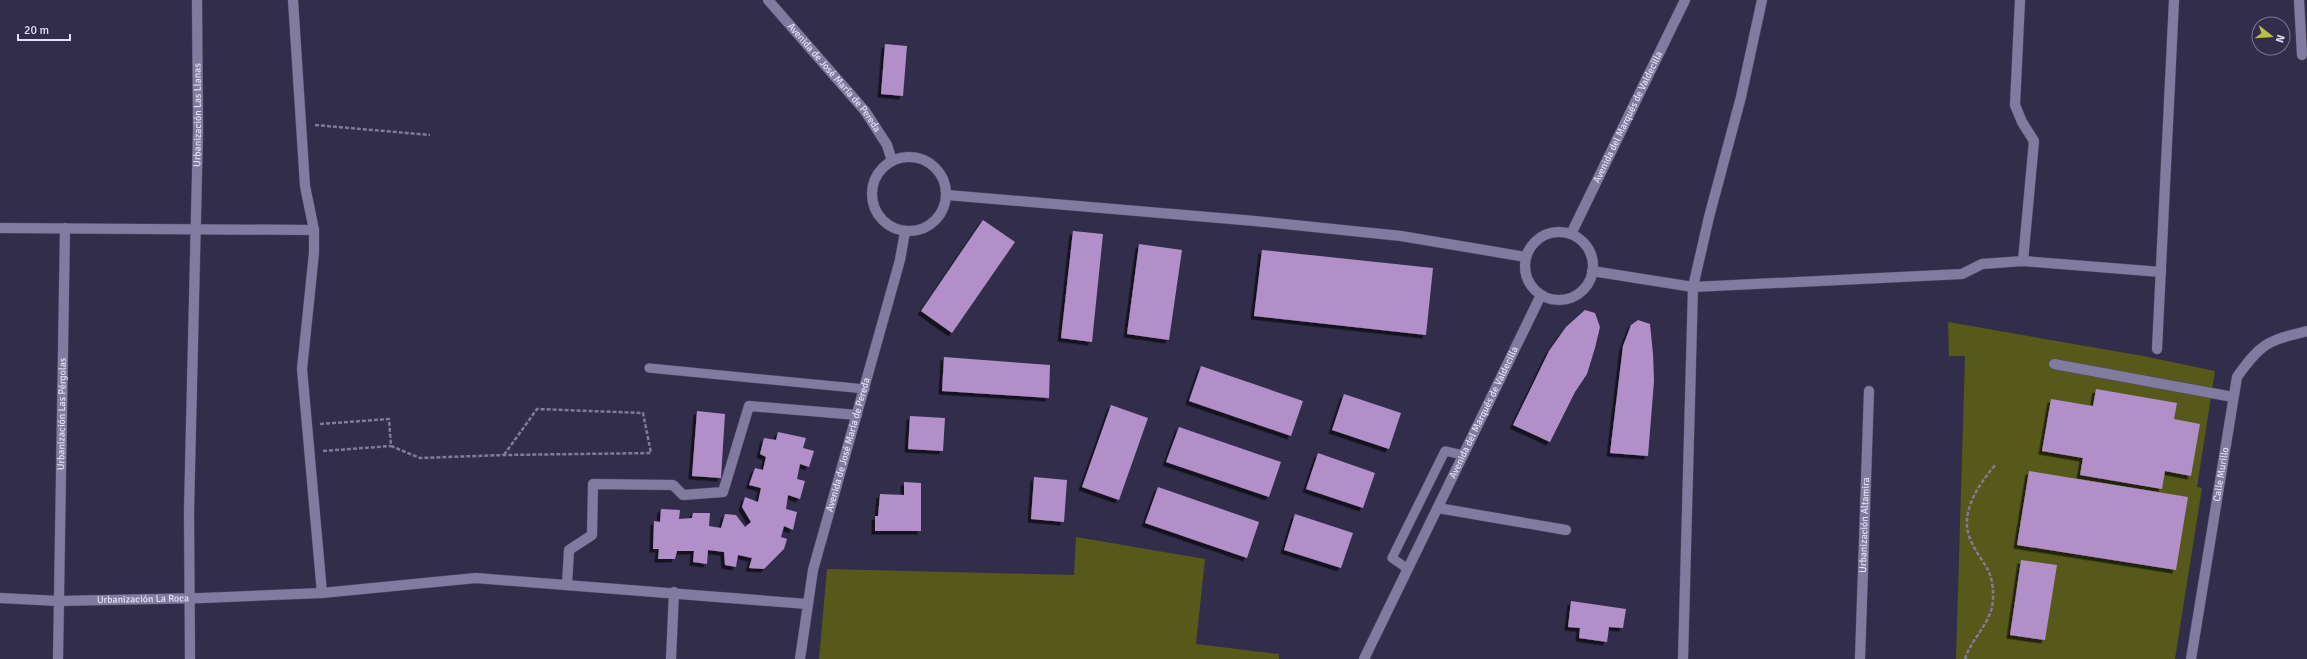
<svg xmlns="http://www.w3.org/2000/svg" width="2307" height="659" viewBox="0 0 2307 659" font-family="Signika,sans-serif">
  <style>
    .green { fill: #56591a }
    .building { fill: #b28fc9; filter: url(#shadow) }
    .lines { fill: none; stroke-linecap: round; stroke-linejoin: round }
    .service-casing { stroke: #4f4964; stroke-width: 10 }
    .pedestrian-casing { stroke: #4f4964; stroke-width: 11 }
    .minor-casing { stroke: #4f4964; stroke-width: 11 }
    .tertiary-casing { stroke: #4f4964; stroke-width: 11 }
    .secondary-casing { stroke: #4f4964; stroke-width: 11 }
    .path { stroke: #807c96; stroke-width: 2.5; stroke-dasharray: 4 2; stroke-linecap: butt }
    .service { stroke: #817ba0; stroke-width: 9 }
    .pedestrian { stroke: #817ba0; stroke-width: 10 }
    .minor { stroke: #817ba0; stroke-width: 10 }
    .tertiary { stroke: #817ba0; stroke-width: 10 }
    .secondary { stroke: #817ba0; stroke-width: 10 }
    .labels { text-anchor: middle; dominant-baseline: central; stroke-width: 4; stroke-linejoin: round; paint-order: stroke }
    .street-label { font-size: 10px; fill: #e3e0f5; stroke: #332d4c }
  </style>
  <defs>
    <filter id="shadow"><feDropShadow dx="-3.5" dy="3.5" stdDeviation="0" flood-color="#0009"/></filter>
  </defs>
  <rect width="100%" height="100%" fill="#332d4c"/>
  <g class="green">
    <polygon points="1948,322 2143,356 2215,371 2197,487 2202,488 2175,659 1956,659 1965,356 1949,356"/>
    <polygon points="1076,537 1205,559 1196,644 1279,654 1279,659 819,659 827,569 1074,575"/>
  </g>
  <g class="building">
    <polygon points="885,44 907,46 903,96 881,94"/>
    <polygon points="983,220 1015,242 952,333 921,311"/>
    <polygon points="1073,231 1103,234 1092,342 1061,338"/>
    <polygon points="1139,244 1182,250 1169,340 1127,334"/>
    <polygon points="1262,250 1433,268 1426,335 1254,316"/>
    <polygon points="1585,310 1595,313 1600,327 1595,348 1587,374 1575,392 1550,442 1513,425 1549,351 1566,327"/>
    <polygon points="1638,320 1650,324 1653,354 1654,381 1648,456 1610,453 1623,346 1631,325"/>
    <polygon points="944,357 1050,365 1049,398 942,391"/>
    <polygon points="1201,366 1303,401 1291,436 1189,401"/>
    <polygon points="2096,389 2177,403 2174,419 2200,424 2191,476 2165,471 2162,489 2080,475 2083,458 2042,451 2051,399 2093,406"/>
    <polygon points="1344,394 1401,413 1389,449 1332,430"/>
    <polygon points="1111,405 1148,418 1119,500 1082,487"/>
    <polygon points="697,411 725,414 721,478 692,476"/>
    <polygon points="910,416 945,418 943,451 908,449"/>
    <polygon points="1179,427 1281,462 1269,497 1166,462"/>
    <polygon points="778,432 806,438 803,448 814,451 809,467 800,464 797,479 805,481 800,499 788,495 786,509 797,512 793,530 784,526 781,537 787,539 784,549 764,569 749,568 752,558 738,555 736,567 725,565 724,552 708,550 707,564 693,562 694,551 677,551 675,559 658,559 659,549 653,549 654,521 660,522 661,509 680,510 679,519 692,518 693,513 710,513 709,526 721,528 725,514 736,515 745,527 751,522 742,507 745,497 758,502 761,488 749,485 755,468 763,470 766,457 760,454 764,438 776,440"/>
    <polygon points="1318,453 1375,473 1363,508 1306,489"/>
    <polygon points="2029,471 2188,497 2176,570 2017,545"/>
    <polygon points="1034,477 1067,480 1064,522 1031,519"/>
    <polygon points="904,482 921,483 921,531 875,531 875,516 878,516 880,494 904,495"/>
    <polygon points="1158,487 1259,522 1247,558 1145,523"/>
    <polygon points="1295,514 1353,533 1341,568 1284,550"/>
    <polygon points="2021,560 2057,565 2045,640 2010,635"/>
    <polygon points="1571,601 1626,609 1623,628 1609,627 1607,642 1579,638 1580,628 1568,627"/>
  </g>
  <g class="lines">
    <defs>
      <g id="service">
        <polyline points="649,368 865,389"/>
        <polyline points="1408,569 1392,558 1445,451 1463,455"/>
      </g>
      <polyline id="pedestrian" points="567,585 569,550 592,535 593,484 673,485 683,495 723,492 749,406 857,415"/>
      <g id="minor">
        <polyline points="293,0 305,186 314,230 314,253 302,369 322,593"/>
        <polyline points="2020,0 2015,105 2022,122 2034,141 2023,261"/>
        <polyline points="2299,0 2302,55"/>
        <polyline points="947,195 1255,221 1401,236 1526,257"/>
        <polyline points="0,228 314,230"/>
        <polyline points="1592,271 1693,287 1962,274 1982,264 2023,261 2161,272"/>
        <polyline points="2157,349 2174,0"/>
        <polyline points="2054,364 2233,397"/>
        <polyline points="1438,508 1566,530"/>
        <path id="s1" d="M0,598L58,601L203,598L322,593L476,578L807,604"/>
        <path id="s2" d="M58,659L65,228"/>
        <path id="s3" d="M190,659L189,511L198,131L197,0"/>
        <polyline points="671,659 674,592"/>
        <polyline points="1683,659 1693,287 1709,217 1741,97 1762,0"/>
        <path id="s4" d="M1860,659L1869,391"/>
        <path id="s5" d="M2191,659L2237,377C2261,343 2267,341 2307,331"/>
      </g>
      <g id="tertiary">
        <path id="s6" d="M768,0L865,111L887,145L892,161"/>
        <circle cx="909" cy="194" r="37"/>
        <path id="s7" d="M800,659L813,570L900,260L905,232"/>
      </g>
      <g id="secondary">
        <circle cx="1559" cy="266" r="34"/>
        <path id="s8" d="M1571,234L1685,0"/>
        <path id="s9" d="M1364,659L1541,295"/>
      </g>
    </defs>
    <use href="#service" class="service-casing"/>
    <use href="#pedestrian" class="pedestrian-casing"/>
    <use href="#minor" class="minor-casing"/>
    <use href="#tertiary" class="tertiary-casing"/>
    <use href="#secondary" class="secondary-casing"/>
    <g class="path">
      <polyline points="315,125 430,135"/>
      <polyline points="320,424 389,419 391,446 420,458 504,455 651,453 643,413 537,409 504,455"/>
      <polyline points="323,451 391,446"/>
      <path d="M1965,659C1972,637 1992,623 1993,599C1994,568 1982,565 1971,541C1958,513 1979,484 1996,464"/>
    </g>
    <use href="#service" class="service"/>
    <use href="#pedestrian" class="pedestrian"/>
    <use href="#minor" class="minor"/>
    <use href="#tertiary" class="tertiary"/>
    <use href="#secondary" class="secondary"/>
  </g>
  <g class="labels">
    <g class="street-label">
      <text stroke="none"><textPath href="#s6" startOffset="102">Avenida de José María de Pereda</textPath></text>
      <text stroke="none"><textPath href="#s3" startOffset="544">Urbanización Las Llanas</textPath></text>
      <text stroke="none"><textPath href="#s8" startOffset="130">Avenida del Marqués de Valdecilla</textPath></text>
      <text stroke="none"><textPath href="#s9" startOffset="274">Avenida del Marqués de Valdecilla</textPath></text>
      <text stroke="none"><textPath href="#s2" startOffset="245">Urbanización Las Pérgolas</textPath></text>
      <text stroke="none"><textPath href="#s7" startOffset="220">Avenida de José María de Pereda</textPath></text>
      <text stroke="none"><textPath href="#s5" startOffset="187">Calle Murillo</textPath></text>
      <text stroke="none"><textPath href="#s4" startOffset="134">Urbanización Altamira</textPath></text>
      <text stroke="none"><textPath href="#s1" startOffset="143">Urbanización La Roca</textPath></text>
    </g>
  </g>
  <g transform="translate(2271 36) rotate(107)"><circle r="19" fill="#332d4c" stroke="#797590"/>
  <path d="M0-3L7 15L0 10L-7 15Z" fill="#bac045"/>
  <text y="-6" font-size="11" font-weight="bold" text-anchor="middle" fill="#e3e0f5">N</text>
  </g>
  <path d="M18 34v6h52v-6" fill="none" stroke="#e3e0f5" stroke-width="2"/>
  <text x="24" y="34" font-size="12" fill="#e3e0f5" stroke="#332d4c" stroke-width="3" paint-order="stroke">20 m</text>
</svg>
